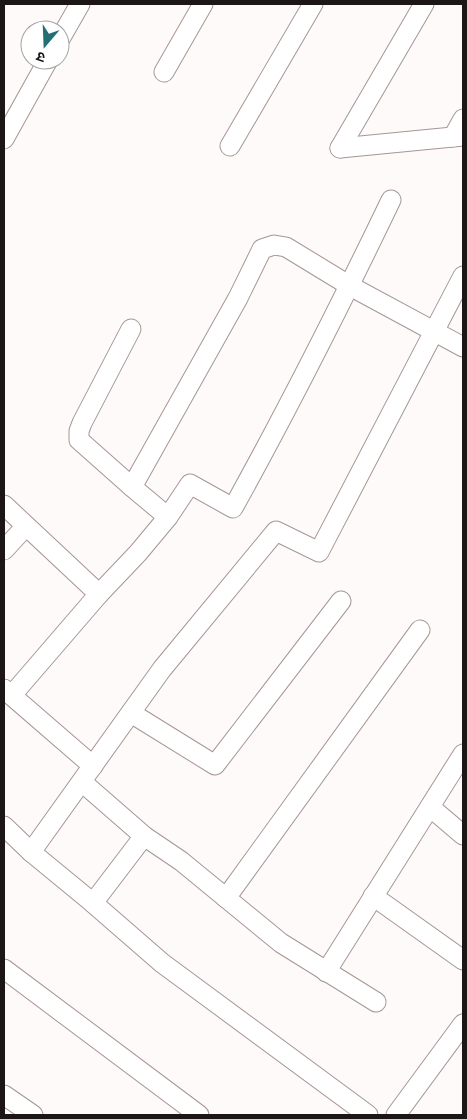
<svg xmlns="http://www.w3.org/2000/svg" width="467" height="1119" viewBox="0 0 467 1119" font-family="'Titillium Web','Noto Sans Devanagari',sans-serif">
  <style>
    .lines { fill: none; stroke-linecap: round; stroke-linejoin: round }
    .minor-casing { stroke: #a69695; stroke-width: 21 }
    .minor { stroke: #fff; stroke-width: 19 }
  </style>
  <rect width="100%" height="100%" fill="#fdfaf9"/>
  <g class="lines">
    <defs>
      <g id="minor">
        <polyline points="60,39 80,4"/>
        <polyline points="164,72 203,4"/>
        <polyline points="453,137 463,119"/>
        <polyline points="4,139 48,60"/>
        <polyline points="230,146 313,4"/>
        <polyline points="340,148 424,4"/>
        <polyline points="340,148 463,136"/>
        <polyline points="131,329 82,423 79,431 79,440 132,487"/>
        <polyline points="4,505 99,594"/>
        <polyline points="168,517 132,487 238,298 262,249 274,245 286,247 350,286 463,347"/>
        <polyline points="4,550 26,526"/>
        <polyline points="4,689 93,766"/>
        <path d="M12,695L99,594L138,553L168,517L190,484L233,508C289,407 341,304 391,200"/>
        <polyline points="131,713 215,765 341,601"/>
        <polyline points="82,782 144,836 181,861 281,943 376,1002"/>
        <polyline points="430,807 463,835"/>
        <polyline points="4,826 31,852 93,903 162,963 368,1115"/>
        <polyline points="31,852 162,669 276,531 319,552 463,276"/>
        <polyline points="373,896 463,960"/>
        <polyline points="226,898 420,630"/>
        <polyline points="93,903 144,836"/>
        <polyline points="4,969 199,1115"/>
        <polyline points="326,972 463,754"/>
        <polyline points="4,1095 33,1115"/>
        <polyline points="396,1115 463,1024"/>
      </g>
    </defs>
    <use href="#minor" class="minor-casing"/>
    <use href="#minor" class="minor"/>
  </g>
  <rect width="467" height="1119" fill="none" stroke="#1c1616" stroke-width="10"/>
  <g transform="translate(45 45) rotate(199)"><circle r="24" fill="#ffffff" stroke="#a4a2a2"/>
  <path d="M0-4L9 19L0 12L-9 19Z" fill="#246f75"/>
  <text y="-8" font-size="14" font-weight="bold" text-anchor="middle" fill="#1c1616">उ</text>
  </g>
</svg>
